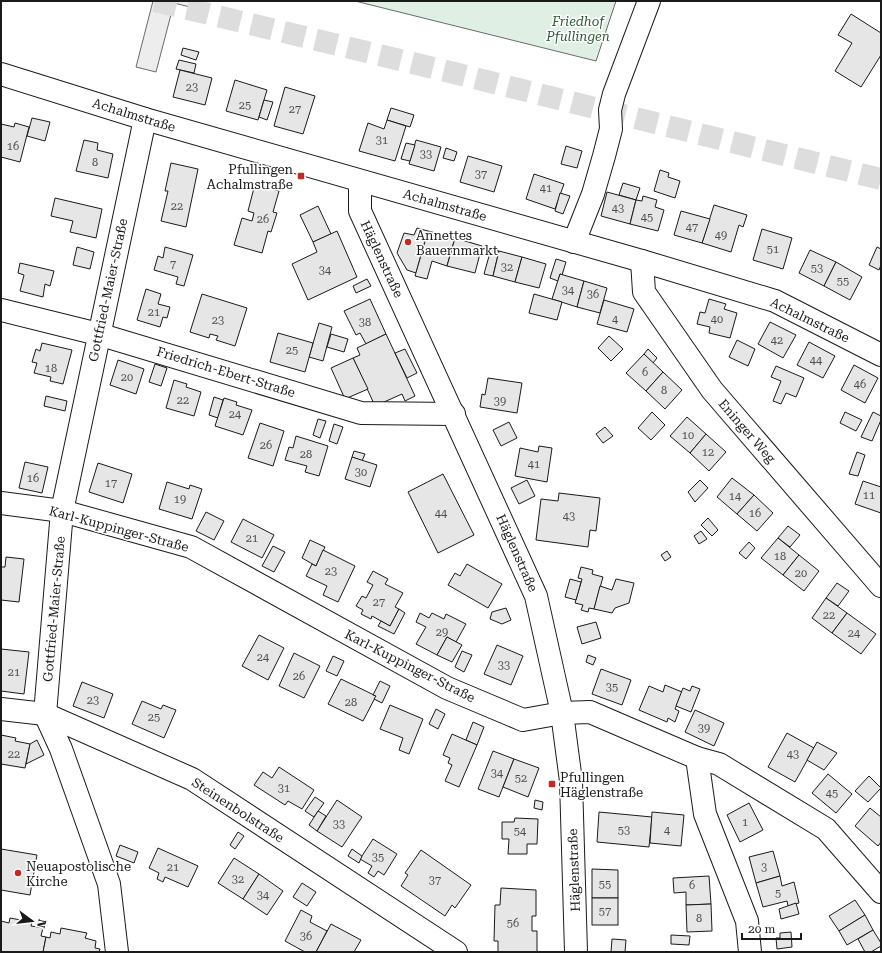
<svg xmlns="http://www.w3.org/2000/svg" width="882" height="953" viewBox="0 0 882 953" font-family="'Roboto Serif',serif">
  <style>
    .green { fill: #e0efe3; stroke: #6a6a6a }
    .parking { fill: #ededed; stroke: #6a6a6a }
    .building { fill: #e6e6e6; stroke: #1a1a1a }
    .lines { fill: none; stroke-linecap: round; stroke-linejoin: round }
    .major-tunnel { stroke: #ddd; stroke-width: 22; stroke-dasharray: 22 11; stroke-linecap: butt }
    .minor-casing { stroke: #1a1a1a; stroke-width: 24 }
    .minor { stroke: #fff; stroke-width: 22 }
    .poi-dot { fill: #c62828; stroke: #fff; stroke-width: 1.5 }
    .labels { text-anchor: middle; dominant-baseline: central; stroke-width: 3; stroke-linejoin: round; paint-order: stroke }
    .number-label { font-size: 11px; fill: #4d4d4d }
    .park-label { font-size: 13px; font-style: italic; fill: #2b5a34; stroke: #fff }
    .street-label { font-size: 13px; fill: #1a1a1a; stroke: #fff }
    .poi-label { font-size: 13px; fill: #1a1a1a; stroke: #fff; text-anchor: start }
  </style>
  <rect width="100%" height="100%" fill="#fff"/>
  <polygon class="green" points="355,1 616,1 596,61"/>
  <polygon class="parking" points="153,1 206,1 198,9 174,3 156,72 136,67"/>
  <g class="building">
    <polygon points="851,14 881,33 881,55 861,87 835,71 852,43 838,35"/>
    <polygon points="183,48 199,52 196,60 181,55"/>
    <polygon points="179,60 196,64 194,73 176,69"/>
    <polygon points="180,70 212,78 205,105 173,97"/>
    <polygon points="235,80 267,90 258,120 226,111"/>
    <polygon points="285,87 315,96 303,134 274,126"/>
    <polygon points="264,100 273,102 267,120 259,117"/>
    <polygon points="391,108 414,115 410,127 387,120"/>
    <polygon points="32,118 50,122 45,141 27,136"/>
    <polygon points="387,120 406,126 395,161 359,151 368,123 384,129"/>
    <polygon points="15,123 29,127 20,162 1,157 1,124 14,127"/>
    <polygon points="84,140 98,143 97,150 113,154 108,178 76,171"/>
    <polygon points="416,140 441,147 434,171 409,164"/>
    <polygon points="406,143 415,145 410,161 401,159"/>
    <polygon points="566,146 582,151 577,168 561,164"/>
    <polygon points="446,148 457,152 454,161 443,158"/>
    <polygon points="468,156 502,166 494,192 460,182"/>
    <polygon points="171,163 198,169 186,227 161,221 168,191 165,191"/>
    <polygon points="660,170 669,173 668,177 680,181 675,198 654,191"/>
    <polygon points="534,174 564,184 555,209 526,199"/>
    <polygon points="623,183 640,188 636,200 619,195"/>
    <polygon points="255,184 279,191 273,212 277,213 271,232 268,231 262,253 234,245 242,218 252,221 254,213 248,211"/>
    <polygon points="607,192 636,200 630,224 601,216"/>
    <polygon points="560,193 570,196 563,214 555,211"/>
    <polygon points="643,196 657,200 655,207 664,210 658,231 630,224 636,200 642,201"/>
    <polygon points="55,198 102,209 96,238 70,232 73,221 51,216"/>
    <polygon points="714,205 747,215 743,227 739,225 731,252 702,243"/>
    <polygon points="318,206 331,234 313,242 300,215"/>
    <polygon points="681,211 710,219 702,243 674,235"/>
    <polygon points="417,228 428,231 416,273 407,270 397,253 404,233 414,235"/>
    <polygon points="762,229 792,238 783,269 753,260"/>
    <polygon points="337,231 357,277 308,300 292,264 317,252 313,242"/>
    <polygon points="428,231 455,238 447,266 432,261 427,279 415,276"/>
    <polygon points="455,238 482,246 475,273 447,266"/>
    <polygon points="77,247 94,252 90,269 73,265"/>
    <polygon points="165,247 193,255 184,286 176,284 178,277 154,270 158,256 163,258"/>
    <polygon points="877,247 881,249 881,265 879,270 869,265"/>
    <polygon points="491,249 499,251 493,276 484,274"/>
    <polygon points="810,250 836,262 824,286 799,273"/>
    <polygon points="499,251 522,257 515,282 493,276"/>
    <polygon points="522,257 546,264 539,288 515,282"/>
    <polygon points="556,259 566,262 562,275 560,274 558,281 550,278"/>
    <polygon points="836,262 862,277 850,300 824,286"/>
    <polygon points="20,263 54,271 50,286 45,284 43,297 20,291 24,275 18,273"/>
    <polygon points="560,274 584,281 577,307 552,299"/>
    <polygon points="367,279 371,286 356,293 353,286"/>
    <polygon points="584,281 607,288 600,313 577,307"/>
    <polygon points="146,289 161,294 158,304 170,307 167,318 163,317 160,327 137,320"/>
    <polygon points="202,294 247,308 235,346 216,340 218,336 210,334 209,338 190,332"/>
    <polygon points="534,294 562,302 557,320 529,313"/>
    <polygon points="370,299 386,334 366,344 360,333 356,335 344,311"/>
    <polygon points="709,299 726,304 724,309 737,313 730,338 709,333 710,327 697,324 700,312 705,313"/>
    <polygon points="604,300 634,309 627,332 597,324"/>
    <polygon points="770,322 796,335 783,358 758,344"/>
    <polygon points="319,323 332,327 323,361 309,357"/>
    <polygon points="278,333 313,343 305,372 270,362"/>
    <polygon points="331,334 348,339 344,352 327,347"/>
    <polygon points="386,334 415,396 405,401 402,394 375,406 353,358 360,355 357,348"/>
    <polygon points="609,336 623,349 611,361 598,348"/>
    <polygon points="737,340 755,349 748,366 729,357"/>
    <polygon points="809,342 835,356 823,378 797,365"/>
    <polygon points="42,343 72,350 63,384 50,381 51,377 34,373 37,363 32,362 36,349 40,351"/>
    <polygon points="405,349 417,373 407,378 395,353"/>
    <polygon points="648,349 657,358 653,363 644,354"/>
    <polygon points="644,354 663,372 646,391 626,373"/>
    <polygon points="353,358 368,389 345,399 331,368"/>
    <polygon points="118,360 144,369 136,394 110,385"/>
    <polygon points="155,364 167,368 161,386 149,382"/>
    <polygon points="854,365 878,378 865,403 841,390"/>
    <polygon points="776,366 804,378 796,397 786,393 781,404 773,401 781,381 771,377"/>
    <polygon points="663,372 682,390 665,409 646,391"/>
    <polygon points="488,378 522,383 517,413 480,407 482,394 485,395"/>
    <polygon points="174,380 187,384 186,387 201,392 194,416 166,408"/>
    <polygon points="46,396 67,401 65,411 44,406"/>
    <polygon points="214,397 223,400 218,418 209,415"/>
    <polygon points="224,398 237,402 236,405 252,410 243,435 215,426"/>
    <polygon points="652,412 665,425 651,440 638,428"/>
    <polygon points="845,412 862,420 856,431 840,423"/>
    <polygon points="873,412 881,416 881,420 872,441 861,437"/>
    <polygon points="687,417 706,434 690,453 670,436"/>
    <polygon points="318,419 326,421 320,438 313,435"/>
    <polygon points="509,422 517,438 501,446 493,430"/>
    <polygon points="260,423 284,431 273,466 248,458"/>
    <polygon points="334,424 343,427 337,444 329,441"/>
    <polygon points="605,427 613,436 603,443 596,434"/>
    <polygon points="706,434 726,452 709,471 690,453"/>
    <polygon points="296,436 328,446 319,476 305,472 307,466 285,460 289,447 293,448"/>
    <polygon points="539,446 552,448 547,482 515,476 520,448 538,452"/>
    <polygon points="354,451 365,454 362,461 352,457"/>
    <polygon points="857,452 865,455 858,476 849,474"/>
    <polygon points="352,457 377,465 370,487 345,479"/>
    <polygon points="25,462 48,467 42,493 19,488"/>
    <polygon points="98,463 132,474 123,503 89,492"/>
    <polygon points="443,474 474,535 438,553 408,492"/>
    <polygon points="732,478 754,495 737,514 717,497"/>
    <polygon points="527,480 535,496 519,504 511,488"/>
    <polygon points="700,480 708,488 695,502 688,492"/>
    <polygon points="863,481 881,487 881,513 855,504"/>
    <polygon points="167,482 189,489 190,485 202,489 192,519 159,509"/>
    <polygon points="559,493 600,498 596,531 590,530 588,547 536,540 541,499 558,501"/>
    <polygon points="754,495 773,513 757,531 737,514"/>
    <polygon points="206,512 224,521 214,540 196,531"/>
    <polygon points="708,518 718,530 712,536 701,525"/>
    <polygon points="243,519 274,535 262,558 231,542"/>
    <polygon points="788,526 800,535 790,547 778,538"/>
    <polygon points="701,531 707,539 699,544 694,536"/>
    <polygon points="778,538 799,555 783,575 761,558"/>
    <polygon points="310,540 325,547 316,566 302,558"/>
    <polygon points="749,542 755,548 746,559 739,553"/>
    <polygon points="273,546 285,552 274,572 262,566"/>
    <polygon points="323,550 355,566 338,602 323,595 327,586 306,576 312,564 316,566"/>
    <polygon points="667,551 671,557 665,561 661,555"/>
    <polygon points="799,555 819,571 804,591 783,575"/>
    <polygon points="6,557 24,559 19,602 1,600 1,567 5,567"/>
    <polygon points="467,564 502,584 488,608 448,585 455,573 460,576"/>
    <polygon points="581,567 593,570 592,574 603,577 594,609 589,608 588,612 581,610 583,605 575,603 582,579 578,578"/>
    <polygon points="373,571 388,579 385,584 403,593 395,607 399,609 390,626 372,616 371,619 361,614 363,610 356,606 362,596 366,598 373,585 367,582"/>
    <polygon points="570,579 581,582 576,600 565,597"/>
    <polygon points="616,579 634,583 629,603 615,608 612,613 594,609 600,586 612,590"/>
    <polygon points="837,583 849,591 838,606 826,598"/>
    <polygon points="826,598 847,613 832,633 812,618"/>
    <polygon points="506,608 511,620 502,624 490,619 492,612"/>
    <polygon points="399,609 405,613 394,634 378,626 381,621 390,626"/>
    <polygon points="420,613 429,618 432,613 444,619 446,614 466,624 456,642 447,637 437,655 416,644 426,627 416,622"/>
    <polygon points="847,613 876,634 861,654 832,633"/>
    <polygon points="596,622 601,638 582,644 577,627"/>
    <polygon points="259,635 284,648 268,680 242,666"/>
    <polygon points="447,637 462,645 452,662 437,655"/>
    <polygon points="497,645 523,656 511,685 484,674"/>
    <polygon points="1,649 29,652 24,694 1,691"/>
    <polygon points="462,651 472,655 464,672 455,667"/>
    <polygon points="294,653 320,666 304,698 279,686"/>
    <polygon points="588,655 596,658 593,665 586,662"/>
    <polygon points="333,656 344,661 337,676 326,671"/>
    <polygon points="601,669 631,680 622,705 592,694"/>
    <polygon points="341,679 376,696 363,721 328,704"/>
    <polygon points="380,681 390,686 382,703 374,699 376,696 373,695"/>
    <polygon points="82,682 113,694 104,718 73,706"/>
    <polygon points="665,685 682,692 675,709 679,711 675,722 668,718 667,722 639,710 649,686 663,692"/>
    <polygon points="692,686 700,689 691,712 676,706 683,688 690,691"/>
    <polygon points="142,701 161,709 163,705 176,710 164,738 132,724"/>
    <polygon points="390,705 423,719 409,754 399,750 403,738 380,729"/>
    <polygon points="436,709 445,714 438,729 429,724"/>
    <polygon points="695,710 724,723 714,746 685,732"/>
    <polygon points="473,722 484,727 477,745 466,740"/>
    <polygon points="787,733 814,748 795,782 768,767"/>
    <polygon points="452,734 477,745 459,787 445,781 452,765 448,763 450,758 443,755"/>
    <polygon points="1,735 16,738 15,741 30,744 25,768 1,764"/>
    <polygon points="37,740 44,755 26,764 30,744"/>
    <polygon points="817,742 837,753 824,770 807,760"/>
    <polygon points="493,751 514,759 499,797 478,789"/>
    <polygon points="514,759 539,768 528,797 503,787"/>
    <polygon points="279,767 314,790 302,809 288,801 285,805 254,785 263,772 272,778"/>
    <polygon points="828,774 852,794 836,813 812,793"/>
    <polygon points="869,776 881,788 868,802 855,791"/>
    <polygon points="315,797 324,803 314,817 305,811"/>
    <polygon points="337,800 362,817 342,847 317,831"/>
    <polygon points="535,800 543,802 542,810 534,808"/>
    <polygon points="749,803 763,830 740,842 727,815"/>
    <polygon points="870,808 881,817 881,842 878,846 855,826"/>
    <polygon points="318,811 326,816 317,831 309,825"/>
    <polygon points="599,812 652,817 649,847 597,842"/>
    <polygon points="652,812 684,815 681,846 650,843"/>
    <polygon points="515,818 538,819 537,844 527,844 527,854 508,854 509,839 502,839 502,822 514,822"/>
    <polygon points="238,832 244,836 235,849 230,845"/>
    <polygon points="373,839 397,854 384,875 378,871 374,877 368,873 372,866 360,859"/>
    <polygon points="120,845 138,852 134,863 116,856"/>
    <polygon points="158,848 198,866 188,887 165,877 163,882 157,879 159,873 149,868"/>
    <polygon points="1,849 37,855 30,895 1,890"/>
    <polygon points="352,849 362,856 359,863 348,856"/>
    <polygon points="421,850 471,885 455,908 452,905 445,916 401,886 408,875 405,873"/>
    <polygon points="773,851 780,876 756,883 749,857"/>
    <polygon points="234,858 259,874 243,899 218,883"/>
    <polygon points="592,869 618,870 618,898 592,898"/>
    <polygon points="259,874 283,891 267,915 243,899"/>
    <polygon points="709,876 711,904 686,905 686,892 674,893 673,878"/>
    <polygon points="780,876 782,886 794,882 799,903 788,906 787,901 763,907 756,883"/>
    <polygon points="302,883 316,892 307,906 293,897"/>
    <polygon points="501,888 536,890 536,916 532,916 532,931 537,931 537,952 498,952 498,941 494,941 495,905 500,905"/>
    <rect x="592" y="898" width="26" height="27"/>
    <polygon points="855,900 865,915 839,931 829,916"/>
    <polygon points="796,903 799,914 781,919 779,909"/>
    <polygon points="711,904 712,931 687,932 686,905"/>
    <polygon points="301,910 312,916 310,922 327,931 316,952 305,952 285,941"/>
    <polygon points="865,915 873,930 847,945 839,931"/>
    <polygon points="10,918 32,922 31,926 43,928 41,936 46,937 43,952 1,952 1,921 9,923"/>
    <polygon points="331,924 361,940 354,952 316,952"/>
    <polygon points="61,928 87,933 85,938 96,941 95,948 100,949 99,952 43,952 46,937 50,938 51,932 60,934"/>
    <polygon points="873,930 881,943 881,946 871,952 865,952 858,939"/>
    <polygon points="791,932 792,947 777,949 776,938 780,938 780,933"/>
    <polygon points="671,935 690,936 689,945 671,944"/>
    <polygon points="612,939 626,940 625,952 611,952"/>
  </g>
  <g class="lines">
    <polyline class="major-tunnel" points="155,1 454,73 881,179"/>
    <defs>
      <g id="minor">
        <polyline points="1,74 145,119 642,261 775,301 881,355"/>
        <polyline points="360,181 360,211 536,596 562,713 571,781 576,952"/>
        <polyline points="574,242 593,194 604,156 611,129 610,110 614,94 649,1"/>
        <polyline points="642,261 644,292 712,390 881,586"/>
        <polyline points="1,310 98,334 361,413 454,414"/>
        <polyline points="1,503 62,511 191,547 447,688 523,720 562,713 590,712 697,758 719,764 826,829 881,892"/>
        <polyline points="1,709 45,714 192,779 456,952"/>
        <polyline points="697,758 705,814 747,921 750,952"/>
        <polyline points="117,952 109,884 61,749 45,714 62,511 145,119"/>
      </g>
    </defs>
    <use href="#minor" class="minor-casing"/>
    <use href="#minor" class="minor"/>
  </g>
  <g class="poi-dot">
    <rect x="297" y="172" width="8" height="8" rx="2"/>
    <circle cx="408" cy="242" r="4"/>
    <rect x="548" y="780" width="8" height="8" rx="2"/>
    <circle cx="18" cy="873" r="4"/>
  </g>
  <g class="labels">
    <g class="number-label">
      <text x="192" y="87">23</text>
      <text x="245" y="105">25</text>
      <text x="295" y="109">27</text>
      <text x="382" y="140">31</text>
      <text x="13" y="146">16</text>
      <text x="426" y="154">33</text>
      <text x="95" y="162">8</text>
      <text x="481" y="174">37</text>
      <text x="546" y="188">41</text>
      <text x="177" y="206">22</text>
      <text x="618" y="208">43</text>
      <text x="647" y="217">45</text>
      <text x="263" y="219">26</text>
      <text x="692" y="227">47</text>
      <text x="721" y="235">49</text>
      <text x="773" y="249">51</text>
      <text x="173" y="264">7</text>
      <text x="507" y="267">32</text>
      <text x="817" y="268">53</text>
      <text x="325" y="270">34</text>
      <text x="843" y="281">55</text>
      <text x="568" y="290">34</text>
      <text x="593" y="294">36</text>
      <text x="154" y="312">21</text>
      <text x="615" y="319">4</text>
      <text x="717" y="319">40</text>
      <text x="218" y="320">23</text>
      <text x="365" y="322">38</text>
      <text x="777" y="340">42</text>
      <text x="292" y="350">25</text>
      <text x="816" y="360">44</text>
      <text x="51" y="368">18</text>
      <text x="645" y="372">6</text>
      <text x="127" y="377">20</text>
      <text x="860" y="384">46</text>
      <text x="664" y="390">8</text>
      <text x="183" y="400">22</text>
      <text x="500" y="401">39</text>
      <text x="235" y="414">24</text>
      <text x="688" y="435">10</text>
      <text x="266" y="445">26</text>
      <text x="708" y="452">12</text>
      <text x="306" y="454">28</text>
      <text x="534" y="464">41</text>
      <text x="361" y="472">30</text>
      <text x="33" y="478">16</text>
      <text x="111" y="483">17</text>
      <text x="869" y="495">11</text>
      <text x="735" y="496">14</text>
      <text x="180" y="499">19</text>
      <text x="441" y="513">44</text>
      <text x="755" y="513">16</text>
      <text x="569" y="516">43</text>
      <text x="252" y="538">21</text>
      <text x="780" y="556">18</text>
      <text x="331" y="571">23</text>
      <text x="801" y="573">20</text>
      <text x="379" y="602">27</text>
      <text x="829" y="615">22</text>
      <text x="442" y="632">29</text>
      <text x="854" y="633">24</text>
      <text x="263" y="657">24</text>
      <text x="504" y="665">33</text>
      <text x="14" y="672">21</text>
      <text x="299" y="676">26</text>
      <text x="612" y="687">35</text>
      <text x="93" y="700">23</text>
      <text x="351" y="702">28</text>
      <text x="154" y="717">25</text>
      <text x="704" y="728">39</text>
      <text x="14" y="754">22</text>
      <text x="793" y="754">43</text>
      <text x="497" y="773">34</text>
      <text x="521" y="778">52</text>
      <text x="284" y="788">31</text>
      <text x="832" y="793">45</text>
      <text x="745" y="822">1</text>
      <text x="339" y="824">33</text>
      <text x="624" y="830">53</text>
      <text x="667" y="830">4</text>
      <text x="520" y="831">54</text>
      <text x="378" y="857">35</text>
      <text x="173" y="867">21</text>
      <text x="764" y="867">3</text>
      <text x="238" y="879">32</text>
      <text x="435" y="880">37</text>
      <text x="605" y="884">55</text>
      <text x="692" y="885">6</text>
      <text x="778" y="893">5</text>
      <text x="263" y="895">34</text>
      <text x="605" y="911">57</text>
      <text x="699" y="918">8</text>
      <text x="513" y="923">56</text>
      <text x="306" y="936">36</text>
    </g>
    <g class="park-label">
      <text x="578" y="21">Friedhof<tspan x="578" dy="15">Pfullingen</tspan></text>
    </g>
    <g class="street-label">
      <text transform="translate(134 115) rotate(17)">Achalmstraße</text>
      <text transform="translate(445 205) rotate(16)">Achalmstraße</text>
      <text transform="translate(382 259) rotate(65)">Häglenstraße</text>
      <text transform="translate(108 290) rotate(-78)">Gottfried-Maier-Straße</text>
      <text transform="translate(810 320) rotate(26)">Achalmstraße</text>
      <text transform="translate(226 372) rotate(17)">Friedrich-Ebert-Straße</text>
      <text transform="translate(747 431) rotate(49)">Eninger Weg</text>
      <text transform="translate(119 529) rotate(15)">Karl-Kuppinger-Straße</text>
      <text transform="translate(517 553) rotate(66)">Häglenstraße</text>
      <text transform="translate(54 609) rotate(-85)">Gottfried-Maier-Straße</text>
      <text transform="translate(410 666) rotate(27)">Karl-Kuppinger-Straße</text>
      <text transform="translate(238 810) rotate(33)">Steinenbolstraße</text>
      <text transform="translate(574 870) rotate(-92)">Häglenstraße</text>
    </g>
    <g class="poi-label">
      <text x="293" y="169" text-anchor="end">Pfullingen<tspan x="293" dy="15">Achalmstraße</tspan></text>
      <text x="416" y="235">Annettes<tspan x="416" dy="15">Bauernmarkt</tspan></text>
      <text x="560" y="777">Pfullingen<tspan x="560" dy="15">Häglenstraße</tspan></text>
      <text x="26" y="866">Neuapostolische<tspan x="26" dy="15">Kirche</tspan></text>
    </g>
  </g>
  <rect width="882" height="953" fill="none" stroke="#1a1a1a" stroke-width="4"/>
  <g transform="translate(32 921) rotate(105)" stroke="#ffffff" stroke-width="3" paint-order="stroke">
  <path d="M0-3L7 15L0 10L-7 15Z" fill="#1a1a1a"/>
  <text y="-6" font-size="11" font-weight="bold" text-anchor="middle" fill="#1a1a1a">N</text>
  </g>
  <path d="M742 933v6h59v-6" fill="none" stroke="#1a1a1a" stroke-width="2"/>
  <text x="748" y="933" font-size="12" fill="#1a1a1a" stroke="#ffffff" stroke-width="3" paint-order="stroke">20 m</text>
</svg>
